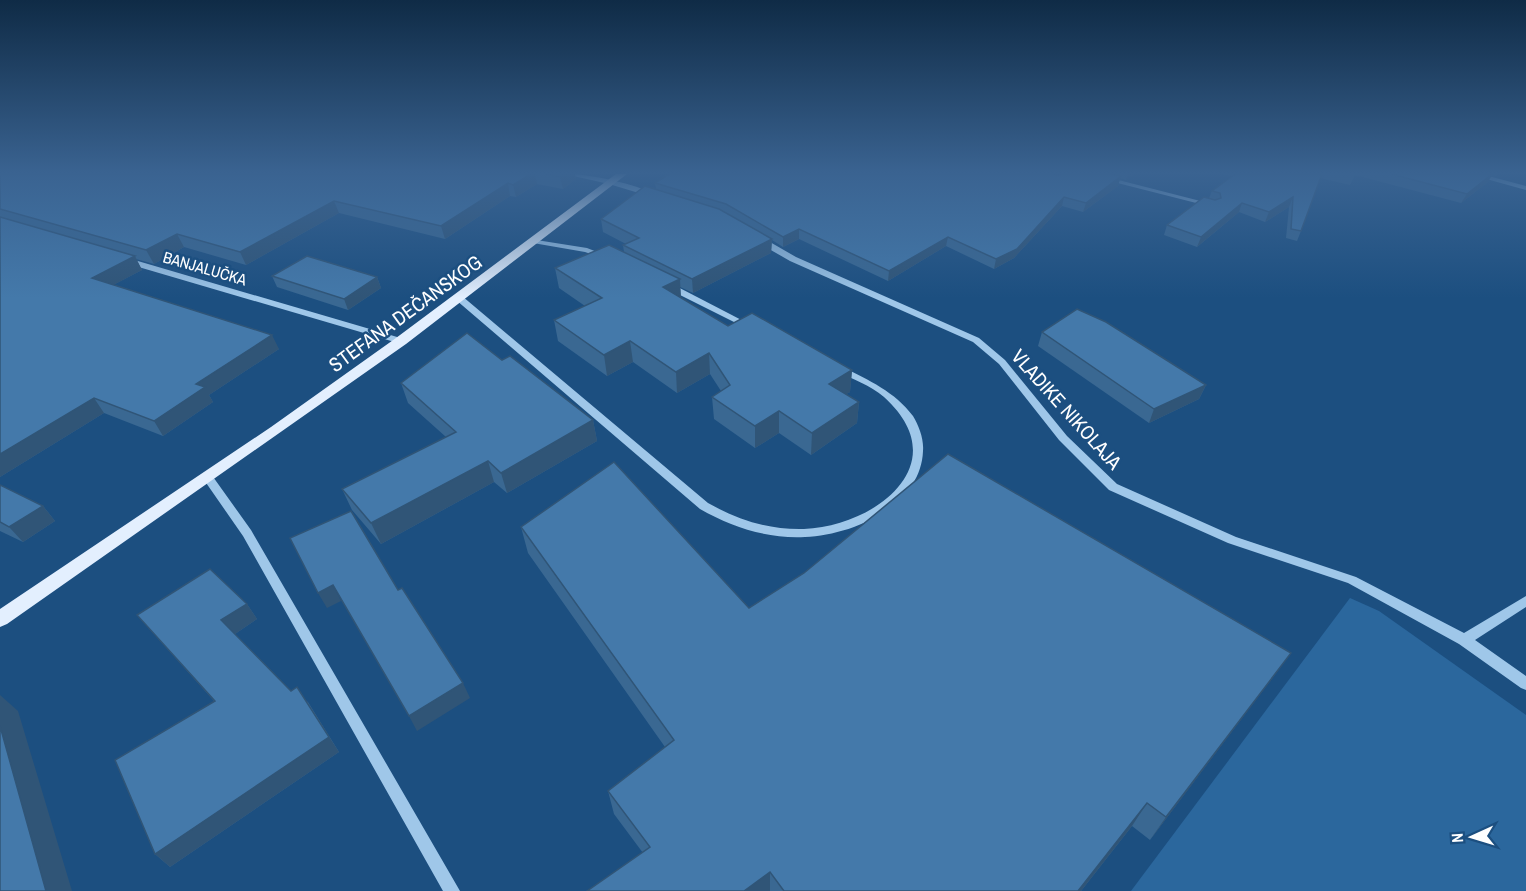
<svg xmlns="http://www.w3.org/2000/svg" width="1526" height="891" viewBox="0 0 1526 891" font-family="'Archivo Narrow',sans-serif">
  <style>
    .green { fill: #2b679d }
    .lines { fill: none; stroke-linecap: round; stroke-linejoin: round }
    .minor { fill: #9fc7e9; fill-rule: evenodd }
    .major { fill: #e3effe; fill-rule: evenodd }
    .wall { fill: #3a6892 }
    .shaded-wall { fill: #305577 }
    .building { fill: #4479aa; stroke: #305577; stroke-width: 1.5 }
    .labels { text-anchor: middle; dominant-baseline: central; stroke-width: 5; stroke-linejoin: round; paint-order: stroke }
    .far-street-label { font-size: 16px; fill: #fff; stroke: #1c4f80 }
    .street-label { font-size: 20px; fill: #fff; stroke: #1c4f80 }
  </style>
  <rect width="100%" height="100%" fill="#1c4f80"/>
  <polygon class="green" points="1350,598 1379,611 1526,715 1526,891 1131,891"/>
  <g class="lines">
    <g class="minor">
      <path d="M568,174C589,174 638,184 655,195L652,197L609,184L569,175Z"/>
      <polygon points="1085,174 1095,174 1216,205 1212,207 1086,175"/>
      <polygon points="1471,174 1481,174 1526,186 1526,190 1472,175"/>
      <polygon points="757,238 763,238 796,257 979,338 1005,360 1067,436 1117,484 1236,537 1356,577 1464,633 1526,596 1526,607 1475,640 1526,676 1526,690 1521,688 1459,644 1348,583 1228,543 1109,490 1059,440 999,364 973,342 790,261 757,242"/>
      <polygon points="530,239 587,248 610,257 606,259 585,252 533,243 529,241"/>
      <polygon points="125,259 131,259 404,339 406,341 404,343 398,343 125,263"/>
      <polygon points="666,284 672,284 753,326 752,328 746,328 666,288"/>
      <path d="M459,295L462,296L708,503C738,520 769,530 804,529C875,526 958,464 884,397C870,385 852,379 836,371L834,369L836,367H842C869,380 895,392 913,416C919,426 924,439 923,451C921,506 853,535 805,537C767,539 732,527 700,509L456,300V296Z"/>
      <polygon points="207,473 211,474 251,530 460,891 443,891 243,536 202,477"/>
    </g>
    <polygon class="major" points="616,174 627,174 406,344 7,624 0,627 0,609 271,427 396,338"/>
  </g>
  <g class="wall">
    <polygon points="0,174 575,174 576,179 563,189 537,184 516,197 510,196 445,239 339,213 246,265 184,247 154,264 136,259 142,270 113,285 279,349 209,395 213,402 163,436 104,413 0,477"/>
    <polygon points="1061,174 1134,174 1126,180 1120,178 1118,186 1083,212 1062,206 1014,258 994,269 946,246 888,281 799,239 783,247 772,240 771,253 693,293 680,287 681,298 728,326 852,370 850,392 846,394 859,402 857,423 811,455 779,433 755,448 714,419 712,397 721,391 710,374 677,393 633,362 607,376 558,341 554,320 585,306 559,288 555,268 624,252 623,245 626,244 603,232 601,219 656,189 655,183 1059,175"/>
    <polygon points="1222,174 1498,174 1496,176 1492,175 1488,182 1461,203 1355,175 1350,185 1320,178 1301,231 1297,241 1286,238 1289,207 1265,222 1239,212 1197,247 1164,235 1167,225 1209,198 1212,191 1232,176"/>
    <polygon points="272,276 377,277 381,288 348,310 277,287"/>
    <polygon points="1042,332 1206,385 1199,399 1149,423 1038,346"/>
    <polygon points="502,360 593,420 597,441 507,493 494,482 381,544 352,510 342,489 446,437 408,403 401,383"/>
    <polygon points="0,485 43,506 55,521 23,542 0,531"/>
    <polygon points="521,527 749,608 1291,653 1150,840 1132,826 1081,891 587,891 643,853 614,814 608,791 665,747 528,553"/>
    <polygon points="247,604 257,619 235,634 291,691 308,702 339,752 170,867 155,854 214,701 137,615"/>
  </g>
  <g class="shaded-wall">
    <polygon points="531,174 535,174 537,184 516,197 513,185"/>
    <polygon points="564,174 575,174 576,179 563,189 560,177"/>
    <polygon points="1128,174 1134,174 1126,180"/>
    <polygon points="1492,174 1488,182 1461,203 1467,194"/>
    <polygon points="1121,176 1118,186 1083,212 1086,203"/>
    <polygon points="508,183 510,196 445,239 441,226"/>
    <polygon points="1064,197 1062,206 1014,258 994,269 996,259"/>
    <polygon points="1293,197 1289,207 1265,222 1269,212"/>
    <polygon points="334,201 339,213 246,265 240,252"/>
    <polygon points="1242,203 1239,212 1197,247 1201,237"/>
    <polygon points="799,229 799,239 783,247 783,237"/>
    <polygon points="177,234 184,247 154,264 146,250"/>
    <polygon points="948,237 946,246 888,281 889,271"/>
    <polygon points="772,239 771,253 693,293 692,279"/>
    <polygon points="135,256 142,270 100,292 92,278"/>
    <polygon points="377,277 381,288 348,310 344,299"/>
    <polygon points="680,279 681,299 663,287"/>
    <polygon points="272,335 279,349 209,395 213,402 163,436 154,421 196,384"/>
    <polygon points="630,341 633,362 607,376 604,355"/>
    <polygon points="709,353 710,374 677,393 676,372"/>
    <polygon points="852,370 850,392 828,405 829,384"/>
    <polygon points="1206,385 1199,399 1149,423 1154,409"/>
    <polygon points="94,398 104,413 0,477 0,454"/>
    <polygon points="859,402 857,423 811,455 812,433"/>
    <polygon points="779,411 779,433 755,448 755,426"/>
    <polygon points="593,420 597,441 507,493 501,473"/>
    <polygon points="488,461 494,482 381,544 371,523"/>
    <polygon points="43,506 55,521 23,542 9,527"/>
    <polygon points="333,585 341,601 327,608 318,593"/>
    <polygon points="247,604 257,619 232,636 221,620"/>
    <polygon points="1291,653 1272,679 1150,840 1166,817"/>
    <polygon points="463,683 470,698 417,731 409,716"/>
    <polygon points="297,687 339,752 170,867 155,854"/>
    <polygon points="0,695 18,711 72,891 46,891 0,726"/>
    <polygon points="1147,803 1132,826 1081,891 1078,891"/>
    <polygon points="770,872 770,891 744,891"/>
  </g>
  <g class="building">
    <polygon points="0,174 531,174 513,185 508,183 441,226 334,201 240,252 177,234 146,250 0,209"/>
    <polygon points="546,174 564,174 560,177"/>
    <polygon points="669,174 1054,174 1059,175 1061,174 1111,174 1121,176 1086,203 1064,197 1017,249 996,259 948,237 889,271 799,229 783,237 726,204 655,183"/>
    <polygon points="1235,174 1322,174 1301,231 1291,229 1293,197 1269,212 1242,203 1201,237 1167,225 1204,197 1215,200 1221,198 1220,193 1212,191"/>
    <polygon points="1391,174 1492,174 1467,194"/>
    <polygon points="645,186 719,209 772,239 692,279 623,245 639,238 601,219"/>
    <polygon points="0,217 135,256 92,278 272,335 196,384 205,387 154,421 94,398 0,454"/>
    <polygon points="609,245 680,279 663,287 728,326 752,313 852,370 829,384 859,402 812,433 779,411 755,426 712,397 730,385 709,353 676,372 630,341 604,355 554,320 602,298 555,268"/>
    <polygon points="307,256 377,277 344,299 272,276"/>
    <polygon points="1077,309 1106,322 1206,385 1154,409 1042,332"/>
    <polygon points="467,333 502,360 510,356 593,420 501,473 488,461 371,523 342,489 456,432 401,383"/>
    <polygon points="948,454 1291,653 1166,817 1147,803 1078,891 784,891 770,872 744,891 587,891 650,847 608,791 674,740 521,527 614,462 749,608 804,573"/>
    <polygon points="0,485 43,506 9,527 0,522"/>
    <polygon points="351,511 398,590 402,588 463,683 409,716 333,585 318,593 290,538"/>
    <polygon points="210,569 247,604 221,620 291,691 297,687 329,737 155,854 115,760 215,701 137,615"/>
    <polygon points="0,726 46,891 0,891"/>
  </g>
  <linearGradient id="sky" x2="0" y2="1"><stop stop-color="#0f2b46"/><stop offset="0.58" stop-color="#3a6391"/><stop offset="1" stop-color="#3a6391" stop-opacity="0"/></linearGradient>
  <rect width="1526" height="298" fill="url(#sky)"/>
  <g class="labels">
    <g class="far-street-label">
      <text transform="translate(205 268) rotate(16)">BANJALUČKA</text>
    </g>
    <g class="street-label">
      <text transform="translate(405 313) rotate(-36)">STEFANA DEČANSKOG</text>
      <text transform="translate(1067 409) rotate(48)">VLADIKE NIKOLAJA</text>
    </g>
  </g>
  <g transform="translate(1472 837) rotate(266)" stroke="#1c4f80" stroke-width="4.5" paint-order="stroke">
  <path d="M0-4.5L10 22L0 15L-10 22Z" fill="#ffffff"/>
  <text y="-9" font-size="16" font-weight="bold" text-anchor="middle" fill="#ffffff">N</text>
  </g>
</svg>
